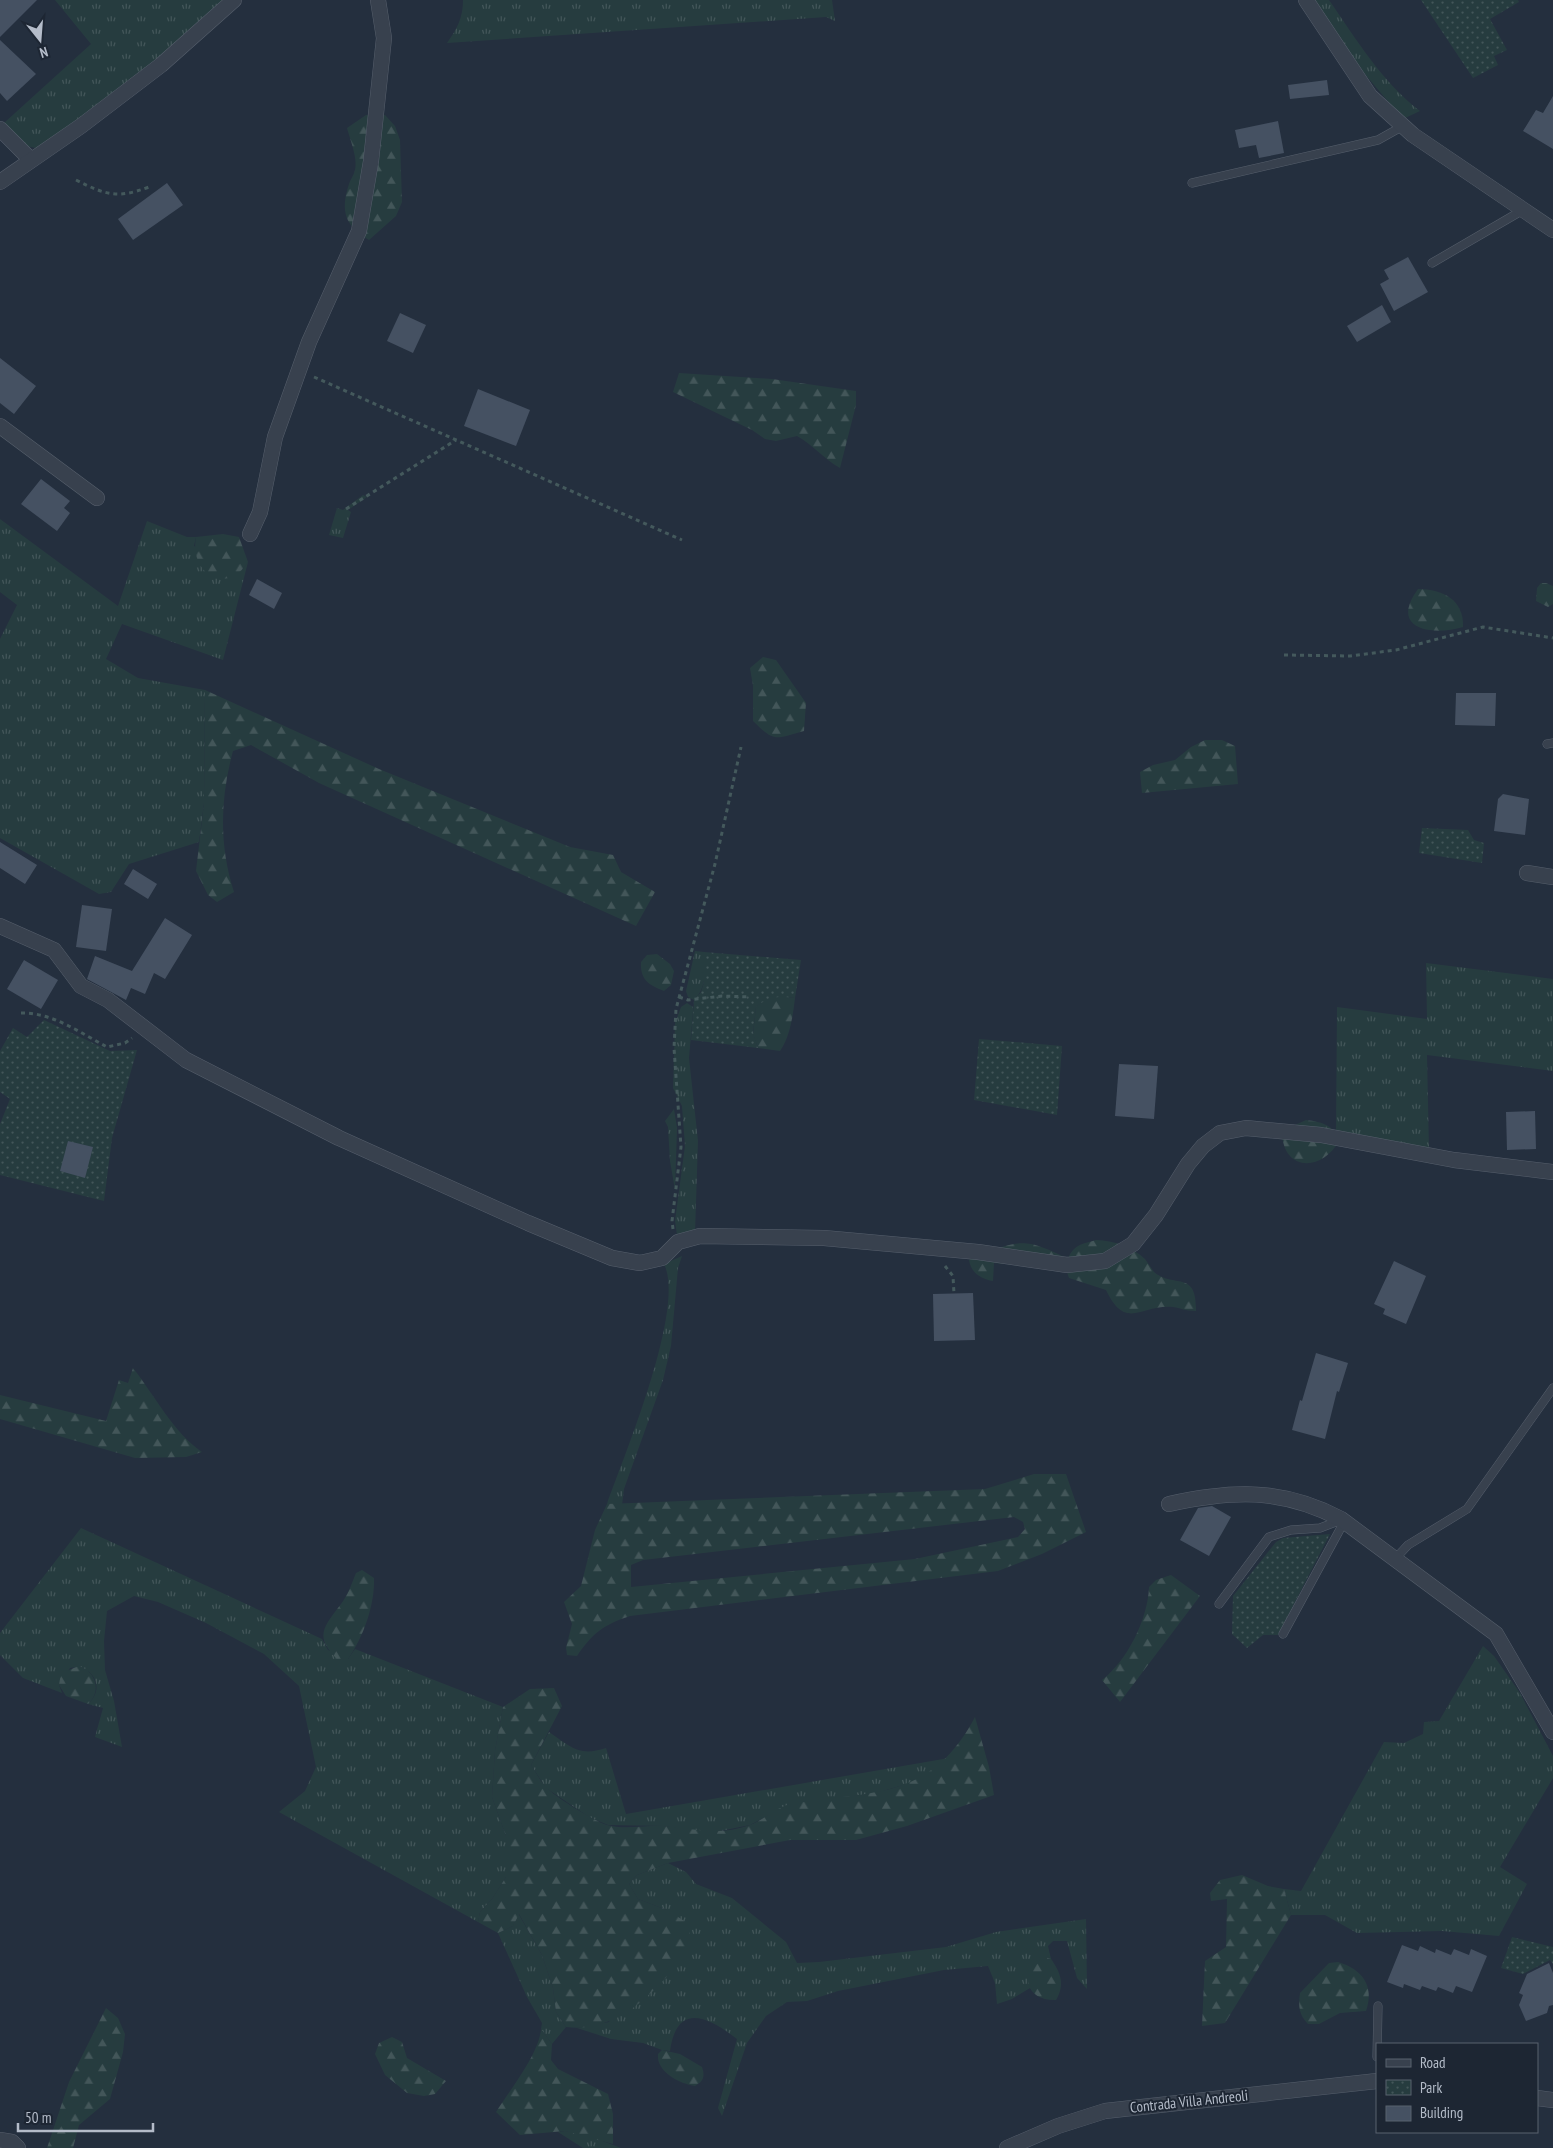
<svg xmlns="http://www.w3.org/2000/svg" width="1553" height="2148" viewBox="0 0 1553 2148" font-family="'PT Sans Narrow',sans-serif">
  <style>
    .grass { fill: url(#grass-tufts) }
    .forest { fill: url(#forest-firs); fill-rule: evenodd }
    .park { fill: url(#park-dots) }
    .building { fill: #455162 }
    .lines { fill: none; stroke-linecap: round; stroke-linejoin: round }
    .lane-casing { stroke: #565f6c; stroke-width: 9 }
    .street-casing { stroke: #565f6c; stroke-width: 16 }
    .path { stroke: #44595c; stroke-width: 3; stroke-dasharray: 4 4; stroke-linecap: butt }
    .lane { stroke: #38414e; stroke-width: 8 }
    .street { stroke: #38414e; stroke-width: 15 }
    .labels { text-anchor: middle; dominant-baseline: central; stroke-width: 4; stroke-linejoin: round; paint-order: stroke }
    .street-label { font-size: 15px; fill: #b4bcc9; stroke: #1d2633 }
  </style>
  <defs>
    <pattern id="grass-tufts" width="24" height="20" patternUnits="userSpaceOnUse" patternTransform="scale(1.25)"><rect width="24" height="20" fill="#263c3f"/><path d="M3 7l-1-3M5 7V3M7 7l1-3M15 17l-1-3M17 17v-4M19 17l1-3" fill="none" stroke="#435659"/></pattern>
    <pattern id="forest-firs" width="22" height="20" patternUnits="userSpaceOnUse" patternTransform="scale(1.25)"><rect width="22" height="20" fill="#263c3f"/><path d="M5 1l3.5 6h-7zM16 11l3.5 6h-7z" fill="#435659"/></pattern>
    <pattern id="park-dots" width="8" height="8" patternUnits="userSpaceOnUse" patternTransform="scale(1.25)"><rect width="8" height="8" fill="#263c3f"/><path d="M2 2h.1M6 6h.1" fill="none" stroke="#435659" stroke-width="1.8" stroke-linecap="round"/></pattern>
  </defs>
  <rect width="100%" height="100%" fill="#242f3e"/>
  <g class="grass">
    <polygon points="55,0 224,0 226,2 125,85 40,149 22,145 4,123 91,44"/>
    <path d="M463,0H832L835,21L826,17L447,43C457,29 463,18 463,0Z"/>
    <path d="M1312,0H1329C1356,39 1382,82 1420,111L1403,119L1352,59Z"/>
    <polygon points="363,495 367,497 348,510 351,512 343,538 329,535 337,508 343,510"/>
    <polygon points="0,519 118,606 147,521 187,537 196,537 194,546 242,570 248,562 223,660 122,624 106,659 138,678 205,690 204,803 199,842 129,864 111,892 99,894 0,838 0,639 17,605 0,592"/>
    <path d="M695,951L704,952C706,969 707,987 694,1000L688,997L686,991Z"/>
    <polygon points="1426,963 1553,979 1553,1071 1427,1055 1429,1150 1336,1132 1337,1007 1427,1019"/>
    <polygon points="687,1003 693,1007 693,1012 689,1058 698,1141 695,1233 677,1235 675,1221 685,1146 682,1106 673,1088 675,1023 681,1007"/>
    <polygon points="674,1109 677,1128 675,1190 670,1161 668,1127 665,1121"/>
    <path d="M682,1256L678,1268L671,1346L663,1380L624,1489L622,1505L607,1504C624,1456 686,1308 664,1264Z"/>
    <path d="M81,1528L322,1639L328,1650L348,1659L355,1649L503,1707L495,1751L492,1797L506,1836V1877L492,1899L480,1912L478,1922L279,1812L305,1791L316,1767L299,1686L264,1654L206,1623L158,1602L134,1596L107,1611L104,1641L105,1670L114,1701L122,1747L95,1737L103,1708L88,1704C106,1688 93,1664 70,1668L59,1685L62,1693L23,1678L0,1655V1633Z"/>
    <polygon points="1483,1646 1494,1656 1520,1693 1553,1756 1553,1778 1500,1867 1527,1884 1499,1936 1442,1931 1357,1933 1325,1915 1291,1915 1284,1889 1301,1891 1384,1742 1404,1743 1423,1734 1424,1722 1439,1721"/>
    <path d="M549,1732C571,1747 579,1757 606,1748L626,1814L949,1758L917,1781L876,1793L788,1805L750,1825L710,1833L664,1826L608,1825L589,1817L546,1788L531,1765Z"/>
    <path d="M668,1863L686,1872L696,1884L732,1898L786,1942L797,1963L819,1962L946,1947L996,1932L1086,1919L1087,1989L1077,1978L1067,1941H1053L1048,1946L1051,1959L1041,1957L1029,1975L1030,1988L1012,1999L997,2004L995,1983L988,1966L944,1970L838,1991L807,2001L787,2002L766,2016L747,2043L722,2116L718,2108L737,2039C710,2018 677,2000 670,2051L662,2050L643,2043L611,2039L577,2028L609,2022L667,1910L638,1899L629,1884L637,1875Z"/>
    <polygon points="518,1913 542,1955 553,1988 556,2012 566,2027 552,2044 541,2029 542,2023 527,1997 498,1933 513,1926"/>
    <polygon points="565,2131 584,2134 621,2148 583,2148 558,2132"/>
  </g>
  <g class="forest">
    <path d="M366,115H385L395,126L400,140L402,202L396,216L369,240C345,226 340,211 349,184C350,180 354,175 355,170C358,159 350,139 347,128Z"/>
    <path d="M679,373L772,379L856,391V405L840,468C824,459 813,445 797,436L776,441L765,439L752,430L673,392Z"/>
    <path d="M223,534L239,537L248,562C225,597 189,572 196,537Z"/>
    <polygon points="1541,583 1546,583 1553,586 1553,604 1548,607 1536,601 1537,588"/>
    <path d="M1418,589C1443,589 1464,600 1463,627C1433,636 1388,630 1418,589Z"/>
    <path d="M763,657L776,660L806,703L804,731C775,739 775,743 753,721V686L750,668Z"/>
    <path d="M205,690L379,769L570,847L613,855L621,872L655,892L636,926L319,783L251,745L233,751C220,799 219,845 234,892L217,902L208,895L196,871L204,803Z"/>
    <polygon points="1205,740 1222,740 1235,746 1238,784 1142,793 1140,772 1153,765 1175,760 1191,747"/>
    <path d="M657,954L670,964L674,971L671,985L664,991C648,985 640,979 641,962L647,955Z"/>
    <path d="M781,996L795,998C793,1015 790,1037 780,1051L758,1048L753,1034L756,1007L766,998Z"/>
    <path d="M1306,1120C1322,1122 1334,1125 1339,1141C1322,1172 1282,1172 1282,1131Z"/>
    <path d="M1096,1240C1114,1241 1131,1246 1145,1259C1148,1263 1151,1268 1154,1272C1174,1289 1197,1269 1196,1311C1185,1311 1181,1308 1173,1307C1141,1304 1126,1332 1106,1290L1069,1278L1066,1269L994,1263L993,1281C981,1279 971,1273 969,1260L972,1257C1019,1242 1021,1235 1068,1259C1073,1245 1082,1244 1096,1240Z"/>
    <path d="M133,1368C155,1396 173,1432 202,1452L186,1457L135,1458L0,1419V1395L106,1421L119,1380L128,1383Z"/>
    <path d="M1034,1474H1066L1086,1532L1042,1554L998,1571L630,1616C603,1625 593,1633 577,1656L567,1655L566,1648L572,1624L564,1602L581,1586L595,1530L607,1504L985,1489ZM1014,1517L1023,1522L1025,1529L1018,1537L915,1559L631,1587V1565L643,1560Z"/>
    <path d="M362,1570L374,1578C375,1605 363,1638 348,1659L338,1660C314,1636 323,1628 341,1604C348,1595 352,1583 356,1573Z"/>
    <path d="M1171,1575L1200,1596L1120,1702L1102,1680C1127,1661 1148,1619 1149,1587L1156,1580Z"/>
    <path d="M79,1666C96,1672 102,1691 88,1704L66,1696L59,1685L61,1673Z"/>
    <path d="M554,1688L562,1706L531,1765C536,1772 540,1781 546,1787C555,1797 594,1821 607,1825C624,1830 646,1825 664,1826C695,1829 719,1836 750,1825C764,1820 776,1807 791,1804C872,1790 930,1802 975,1717L989,1767L994,1795L907,1826L856,1840H790L668,1863L637,1875L629,1884L638,1899L667,1910L689,1924L691,1947C661,1986 621,2034 566,2027L556,2012L553,1988L542,1955L519,1914L513,1926L498,1933L478,1922L480,1912L492,1899L506,1877V1836L492,1797L495,1751L503,1707L530,1689Z"/>
    <polygon points="1242,1875 1268,1886 1284,1889 1291,1915 1225,2023 1202,2026 1205,1961 1226,1947 1227,1899 1211,1901 1210,1893 1220,1880"/>
    <path d="M1041,1956L1051,1959C1061,1973 1065,1985 1056,2000C1026,2001 1019,1975 1041,1956Z"/>
    <path d="M1338,1962C1362,1969 1375,1986 1366,2011L1340,2013L1319,2024H1308C1299,2015 1298,2006 1300,1993L1329,1963Z"/>
    <polygon points="106,2008 118,2018 125,2034 123,2052 110,2099 79,2125 73,2148 47,2148 69,2082"/>
    <path d="M541,2029L552,2044L551,2060L558,2069L608,2094L613,2114V2144L565,2131L520,2135L496,2112C510,2090 539,2054 541,2029Z"/>
    <polygon points="392,2037 402,2042 407,2058 446,2081 435,2094 424,2096 407,2093 385,2075 375,2054 379,2043"/>
    <path d="M662,2050L680,2054L702,2067C705,2076 704,2081 695,2086C680,2084 656,2072 658,2054Z"/>
  </g>
  <g class="park">
    <polygon points="1421,0 1518,0 1519,2 1490,19 1507,50 1494,56 1498,65 1473,78"/>
    <polygon points="1422,828 1468,830 1474,840 1484,843 1482,863 1419,853"/>
    <path d="M704,952L801,960L795,998C779,996 769,996 756,1007L753,1033L758,1048L691,1040L694,1000L701,992L704,982Z"/>
    <polygon points="44,1020 110,1051 137,1050 112,1138 104,1201 0,1175 0,1124 10,1099 0,1092 0,1051 13,1028 27,1037"/>
    <polygon points="979,1039 1062,1046 1057,1115 974,1100"/>
    <polygon points="1330,1534 1278,1635 1263,1635 1247,1648 1232,1634 1233,1596 1276,1542 1283,1538"/>
    <polygon points="1512,1937 1553,1947 1553,1964 1550,1960 1523,1974 1501,1968"/>
  </g>
  <g class="building">
    <polygon points="0,0 37,0 0,37"/>
    <polygon points="0,40 36,74 7,101 0,93"/>
    <polygon points="1327,80 1329,95 1290,99 1288,85"/>
    <polygon points="1553,96 1553,149 1523,131 1536,110 1543,113"/>
    <polygon points="1278,121 1284,153 1259,158 1256,145 1239,148 1235,130"/>
    <polygon points="167,183 183,205 133,240 118,219"/>
    <polygon points="1408,257 1428,292 1394,311 1380,284 1389,279 1384,270"/>
    <polygon points="1382,305 1391,322 1357,342 1347,326"/>
    <polygon points="400,313 426,325 413,353 387,341"/>
    <polygon points="0,358 36,386 14,414 0,403"/>
    <polygon points="478,389 530,410 516,446 464,426"/>
    <polygon points="41,479 70,501 64,508 70,513 57,531 21,504"/>
    <polygon points="257,579 282,593 274,609 249,595"/>
    <polygon points="1456,693 1496,693 1495,726 1455,725"/>
    <polygon points="1503,794 1529,799 1525,835 1494,831 1498,799"/>
    <polygon points="0,842 37,865 25,884 0,868"/>
    <polygon points="133,869 157,884 148,899 124,884"/>
    <polygon points="82,905 112,909 106,951 76,947"/>
    <polygon points="165,918 192,935 165,979 154,973 145,994 131,988 126,1000 87,979 95,956 132,971"/>
    <polygon points="24,960 58,980 41,1009 7,989"/>
    <polygon points="1119,1064 1158,1066 1154,1119 1115,1116"/>
    <polygon points="1535,1111 1536,1149 1507,1150 1506,1112"/>
    <polygon points="68,1141 93,1147 85,1178 60,1171"/>
    <polygon points="1394,1261 1426,1276 1406,1324 1383,1314 1385,1309 1374,1304"/>
    <polygon points="973,1293 975,1340 934,1341 933,1294"/>
    <polygon points="1316,1353 1348,1363 1339,1392 1337,1391 1325,1439 1292,1430 1300,1400 1302,1401"/>
    <polygon points="1212,1506 1231,1517 1209,1556 1180,1540 1198,1508"/>
    <polygon points="1402,1945 1418,1951 1420,1946 1435,1953 1436,1949 1451,1955 1454,1949 1469,1955 1471,1949 1487,1956 1472,1992 1456,1986 1453,1993 1438,1987 1436,1991 1422,1986 1420,1990 1404,1984 1403,1988 1387,1982"/>
    <polygon points="1549,1963 1553,1973 1553,2005 1549,2006 1547,2013 1526,2021 1519,2005 1523,1995 1519,1993 1527,1974"/>
  </g>
  <g class="lines">
    <defs>
      <g id="lane">
        <polyline points="1192,183 1378,140 1403,126"/>
        <polyline points="1432,263 1523,210"/>
        <polyline points="1547,744 1553,743"/>
        <polyline points="1395,1559 1408,1545 1467,1509 1553,1388"/>
        <polyline points="1219,1604 1269,1537 1291,1530 1320,1528 1341,1520"/>
        <polyline points="1283,1634 1344,1522"/>
        <polyline points="1377,2057 1378,2006"/>
      </g>
      <g id="street">
        <polyline points="1306,0 1370,96 1413,135 1553,230"/>
        <polyline points="0,129 30,159"/>
        <polyline points="0,182 81,126 161,65 234,0"/>
        <polyline points="0,426 97,498"/>
        <polyline points="250,534 260,512 275,437 309,342 359,231 371,161 384,38 378,0"/>
        <polyline points="1527,873 1553,877"/>
        <polyline points="0,926 54,950 81,986 108,1000 186,1060 339,1138 528,1223 612,1258 640,1263 662,1258 678,1242 700,1236 824,1238 978,1252 1067,1265 1105,1261 1133,1244 1156,1215 1188,1164 1203,1146 1220,1133 1246,1128 1321,1135 1454,1160 1553,1172"/>
        <path d="M1169,1504C1233,1490 1282,1488 1341,1519L1496,1634L1553,1732"/>
        <polyline points="1537,2098 1553,2100"/>
        <polyline points="0,2140 12,2142 18,2148"/>
        <polyline points="1007,2148 1058,2126 1105,2111 1377,2081"/>
      </g>
    </defs>
    <use href="#lane" class="lane-casing"/>
    <use href="#street" class="street-casing"/>
    <g class="path">
      <path d="M76,180C106,195 117,199 149,187"/>
      <polyline points="314,377 682,540"/>
      <polyline points="346,509 456,440"/>
      <polyline points="1284,655 1350,656 1396,650 1483,627 1553,638"/>
      <polyline points="679,997 688,1000 722,996 750,997"/>
      <path d="M21,1013C51,1012 81,1033 107,1047L125,1043L132,1038"/>
      <polyline points="673,1229 672,1221 681,1147 674,1048 676,1009 715,864 741,747"/>
      <polyline points="945,1266 953,1276 954,1294"/>
    </g>
    <use href="#lane" class="lane"/>
    <use href="#street" class="street"/>
  </g>
  <g class="labels">
    <g class="street-label">
      <text transform="translate(1189 2101) rotate(-6)">Contrada Villa Andreoli</text>
    </g>
  </g>
  <rect x="1376" y="2043" width="162" height="90" fill="#1d2633" stroke="#59626f"/>
  <rect x="1386" y="2059" width="25" height="8" fill="#38414e" stroke="#59626f"/>
  <text x="1420" y="2068" font-size="15" fill="#b4bcc9">Road</text>
  <rect x="1386" y="2080" width="25" height="15" fill="url(#park-dots)" stroke="#59626f"/>
  <text x="1420" y="2093" font-size="15" fill="#b4bcc9">Park</text>
  <rect x="1386" y="2106" width="25" height="15" fill="#455162" stroke="#59626f"/>
  <text x="1420" y="2118" font-size="15" fill="#b4bcc9">Building</text>
  <g transform="translate(40 40) rotate(163)" stroke="#1d2633" stroke-width="4" paint-order="stroke">
  <path d="M0-4L9 19L0 12L-9 19Z" fill="#b4bcc9"/>
  <text y="-8" font-size="14" font-weight="bold" text-anchor="middle" fill="#b4bcc9">N</text>
  </g>
  <path d="M18 2123v8h135v-8" fill="none" stroke="#b4bcc9" stroke-width="2.5"/>
  <text x="25" y="2123" font-size="15" fill="#b4bcc9" stroke="#1d2633" stroke-width="4" paint-order="stroke">50 m</text>
</svg>
